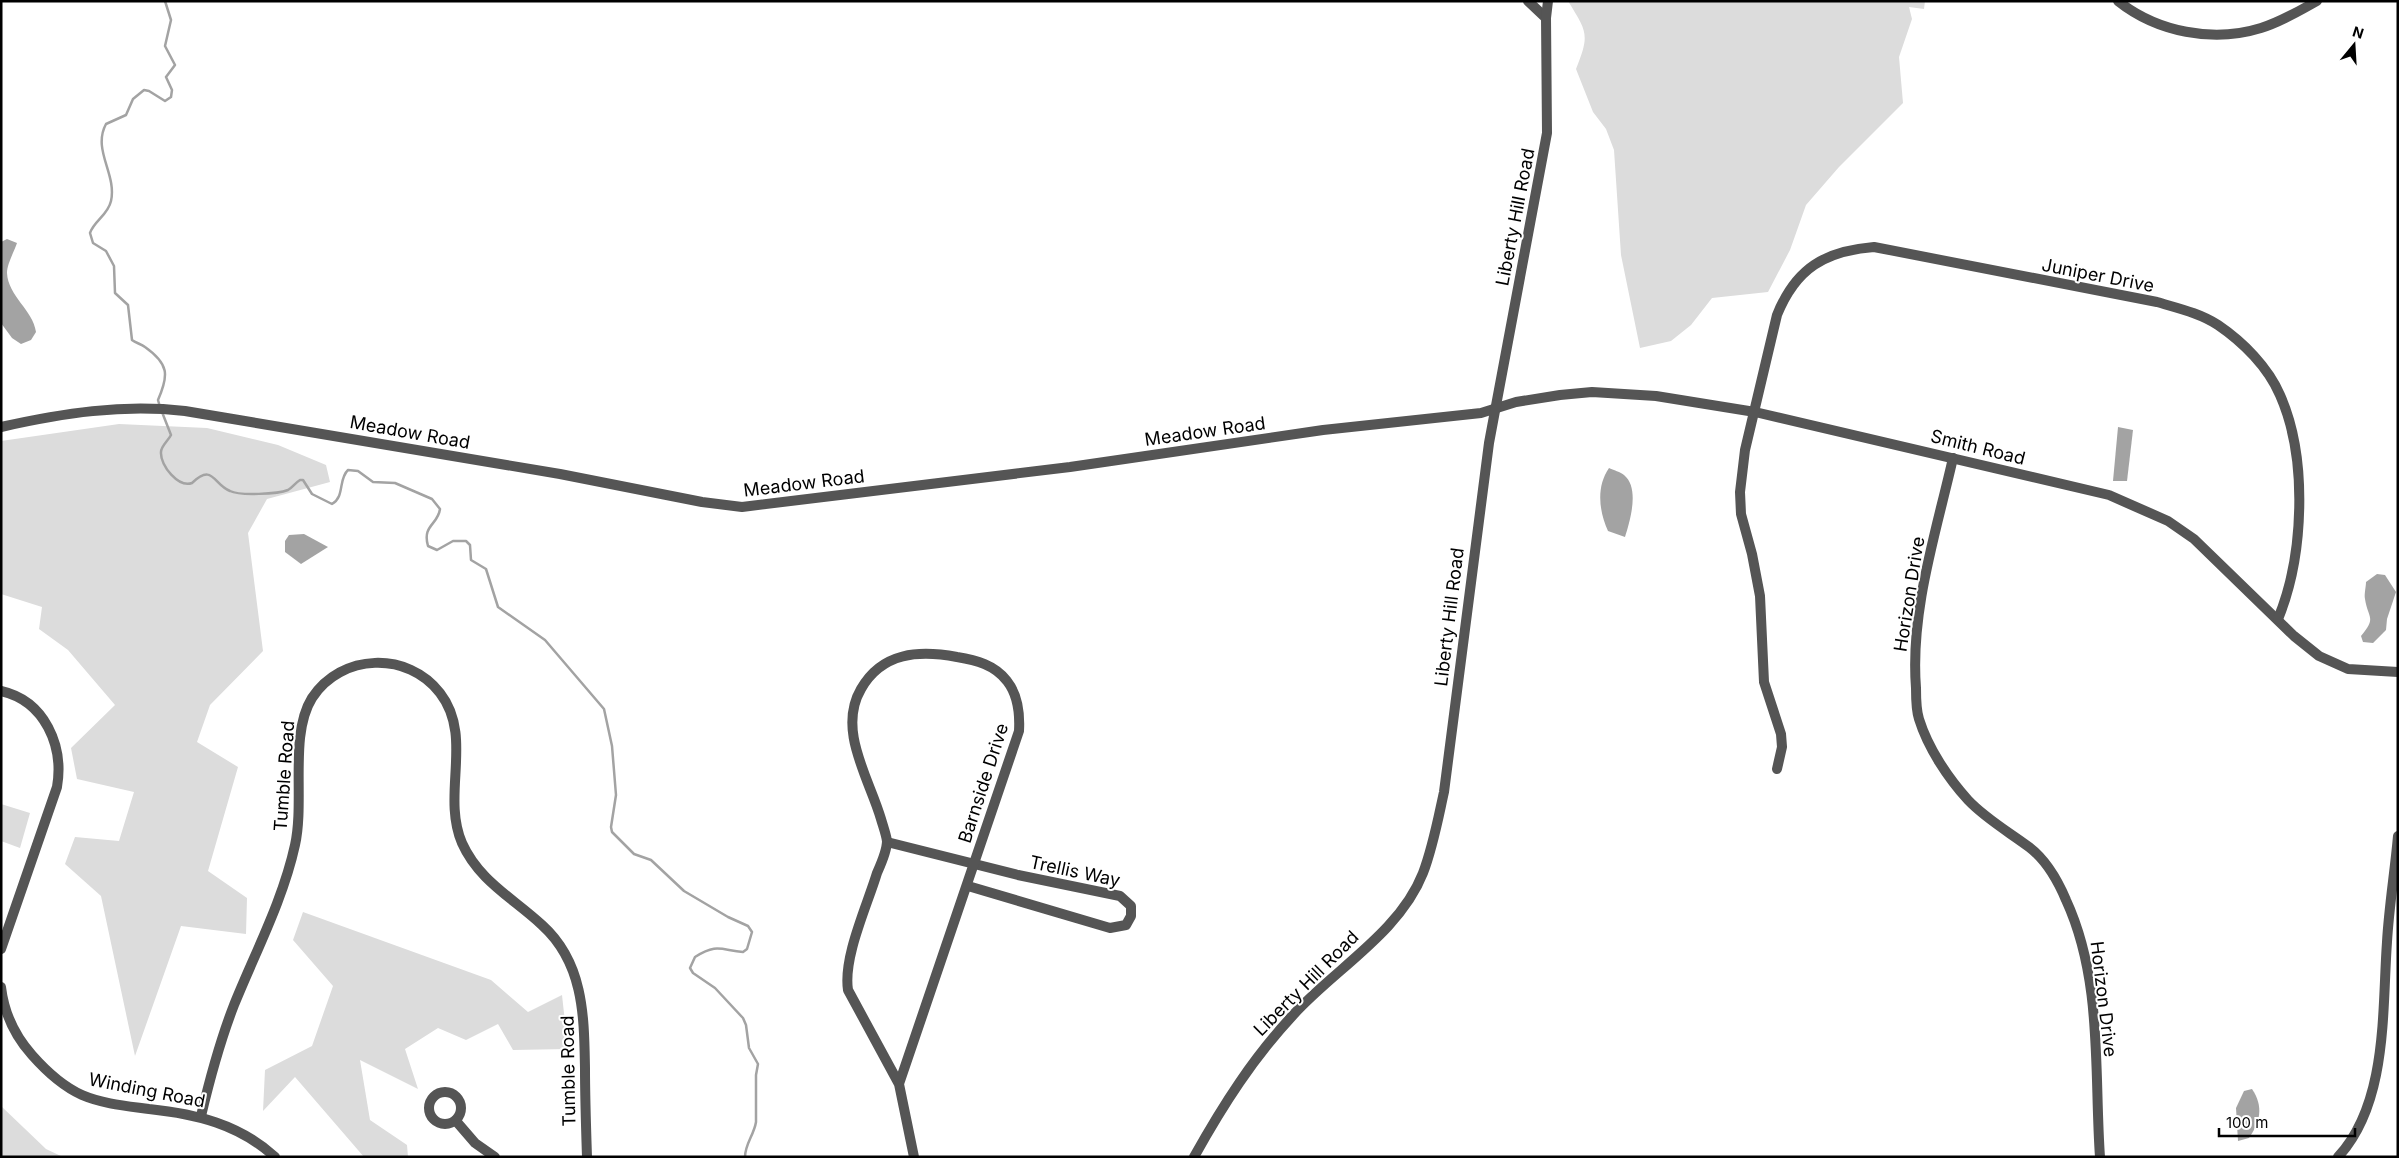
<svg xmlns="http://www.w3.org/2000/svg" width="2399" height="1158" viewBox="0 0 2399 1158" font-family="Inter,sans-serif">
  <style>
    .green { fill: #dcdcdc }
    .water { fill: #a3a3a3 }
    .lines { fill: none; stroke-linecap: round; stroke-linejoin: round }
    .stream { stroke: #a3a3a3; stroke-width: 2.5 }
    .minor { stroke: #555; stroke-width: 10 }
    .labels { text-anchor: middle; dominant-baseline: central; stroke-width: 4; stroke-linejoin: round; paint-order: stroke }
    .street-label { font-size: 18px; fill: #000; stroke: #fff }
  </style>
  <rect width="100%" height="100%" fill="#fff"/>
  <g class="green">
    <path d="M1568,1H1925L1924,9L1909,7L1912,19L1899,57L1903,103L1839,167L1806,205L1790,250L1768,292L1712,298L1691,325L1671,341L1640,348L1621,255L1614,150L1606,129L1593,112L1576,69C1590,34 1587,32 1568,1Z"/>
    <polygon points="119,424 207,428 278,445 326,465 330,482 267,499 248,533 263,651 210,705 197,742 238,767 208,871 247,898 246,934 181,926 135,1056 101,896 65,864 75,837 119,841 134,792 77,779 71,748 115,705 68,650 39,629 42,607 1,594 1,441"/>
    <polygon points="1,804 30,813 20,848 1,841"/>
    <polygon points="303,912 491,980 528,1012 562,995 568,1049 513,1050 498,1024 466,1040 438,1028 405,1049 418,1089 360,1060 370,1120 407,1145 408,1157 364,1157 295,1077 263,1111 265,1070 312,1046 333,986 293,940"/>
    <polygon points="1,1106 46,1149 63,1157 1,1157"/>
  </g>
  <g class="water">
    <path d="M7,239L17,243C14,252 7,264 7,273C8,296 33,310 36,332L31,340L21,344L12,338L1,323V242Z"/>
    <polygon points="2118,427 2133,430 2127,481 2113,481"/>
    <path d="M1609,468C1613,470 1621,472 1624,475C1640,488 1630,521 1625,537L1608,531C1599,511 1596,487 1609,468Z"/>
    <polygon points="304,534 328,547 301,564 285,552 285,541 289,535"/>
    <path d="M2377,574L2385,575L2396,592L2387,619L2386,630L2373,643L2363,642L2361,636C2377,617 2368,619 2365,599C2364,594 2366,587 2366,582Z"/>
    <path d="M2252,1089C2264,1107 2260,1122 2249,1138L2238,1141L2236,1108L2244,1091Z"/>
  </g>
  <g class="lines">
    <g class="stream">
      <path d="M160,407L158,400C169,375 169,364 145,347C141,344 136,343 132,340L128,305L115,293L114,266L106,251L93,243L90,233C94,221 108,215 111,201C117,174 92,150 106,124L126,115L133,99L144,90L149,91L165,101L171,97L172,90L166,77L175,65L165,46L171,20L165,1"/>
      <path d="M162,412L171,435C168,441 161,446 161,452C160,466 179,488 192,483C213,463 213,484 230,491C240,496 278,494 288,490C292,488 295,483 300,480H303L312,494L332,504C345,497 338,479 348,470L358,471L373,482L395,483L432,499L440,509C438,525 422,525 428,546L437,550L453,541H466L470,545L471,560L486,569L498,607L545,640L604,709L612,746L616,795L611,827L612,832L634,854L651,860L684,891L728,917L748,926L752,932L747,949L743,952C721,950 717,943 695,957L690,968L693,973L715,988L743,1018L746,1025L749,1048L758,1064L756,1075V1122C754,1135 745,1144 745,1157"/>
    </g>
    <g class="minor">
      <polyline points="1528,1 1546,18"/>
      <path d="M2118,1C2157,32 2213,43 2261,28C2281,22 2299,11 2317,1"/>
      <path d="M1,427C63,413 122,404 185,411L560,474L702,502L742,507L1070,467L1323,430L1481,413L1516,402L1560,395L1592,392L1656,396L1755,412L2109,495L2168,521L2194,539L2294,636L2319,656L2348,669L2398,672"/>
      <path d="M1953,458C1936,533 1910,611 1916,688C1916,698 1916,710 1919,719C1928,748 1948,778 1968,800C1986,819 2009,832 2029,847C2046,860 2058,881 2066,900C2103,980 2094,1072 2100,1157"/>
      <path d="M1,691C45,701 64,746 57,787L1,949"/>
      <path d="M1777,769L1782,747L1781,734L1764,682L1760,596L1752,554L1741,514L1740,492L1745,450L1777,315C1796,268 1825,251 1874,247L2157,302C2177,308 2200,313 2218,325C2243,342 2268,367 2280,395C2308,458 2304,556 2278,619"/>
      <polyline points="887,842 1018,875 1120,896 1131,906 1131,916 1126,925 1110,928 968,886"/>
      <path d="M1,987C4,1012 15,1036 32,1055C47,1072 62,1086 82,1095C103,1104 127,1106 149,1109C196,1114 239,1124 275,1157"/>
      <path d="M899,1084L1019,731C1020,713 1018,695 1007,681C995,665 976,660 957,657C919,650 882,652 861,689C837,730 869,778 881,819C883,826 886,834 887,841C887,851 881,864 877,873C867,906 843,957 848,990L899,1084L914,1157"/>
      <circle cx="445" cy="1108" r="16"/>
      <path d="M201,1116C210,1078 220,1041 234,1005C255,953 283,900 295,845C305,800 289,735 312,698C341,653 408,651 440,693C474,737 441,794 462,843C479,881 513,898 542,925C584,963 584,1016 585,1068C585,1098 586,1127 587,1157"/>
      <polyline points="456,1121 475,1143 495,1157"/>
      <path d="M1194,1157C1223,1105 1253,1058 1294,1014C1335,969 1400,932 1423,873C1433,847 1438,819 1444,792L1489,443L1547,133L1546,18L1548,1"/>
      <path d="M2338,1157C2388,1103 2382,1011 2387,942C2389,906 2395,871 2398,836"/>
    </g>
  </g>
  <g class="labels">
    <g class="street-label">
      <text transform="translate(1515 217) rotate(-79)">Liberty Hill Road</text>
      <text transform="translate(2098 275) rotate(11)">Juniper Drive</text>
      <text transform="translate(1205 431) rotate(-8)">Meadow Road</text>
      <text transform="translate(410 432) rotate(10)">Meadow Road</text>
      <text transform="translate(1978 447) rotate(14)">Smith Road</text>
      <text transform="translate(804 483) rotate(-7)">Meadow Road</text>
      <text transform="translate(1909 594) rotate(-81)">Horizon Drive</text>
      <text transform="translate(1449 617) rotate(-83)">Liberty Hill Road</text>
      <text transform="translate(284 776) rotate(-86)">Tumble Road</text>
      <text transform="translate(983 783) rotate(-72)">Barnside Drive</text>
      <text transform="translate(1075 871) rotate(12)">Trellis Way</text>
      <text transform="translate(1306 983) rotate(-45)">Liberty Hill Road</text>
      <text transform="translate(2104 999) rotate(83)">Horizon Drive</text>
      <text transform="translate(568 1071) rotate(-91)">Tumble Road</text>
      <text transform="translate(147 1090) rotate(11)">Winding Road</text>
    </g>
  </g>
  <rect width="2399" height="1158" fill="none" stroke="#000000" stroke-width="5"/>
  <g transform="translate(2354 45) rotate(18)" stroke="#ffffff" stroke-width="4" paint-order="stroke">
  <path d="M0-4L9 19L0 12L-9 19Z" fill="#000000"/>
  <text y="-8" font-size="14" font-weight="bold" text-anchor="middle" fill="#000000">N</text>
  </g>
  <path d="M2219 1128v8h136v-8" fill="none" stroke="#000000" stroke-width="2.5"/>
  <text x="2226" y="1128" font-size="15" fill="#000000" stroke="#ffffff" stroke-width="4" paint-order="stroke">100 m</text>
</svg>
